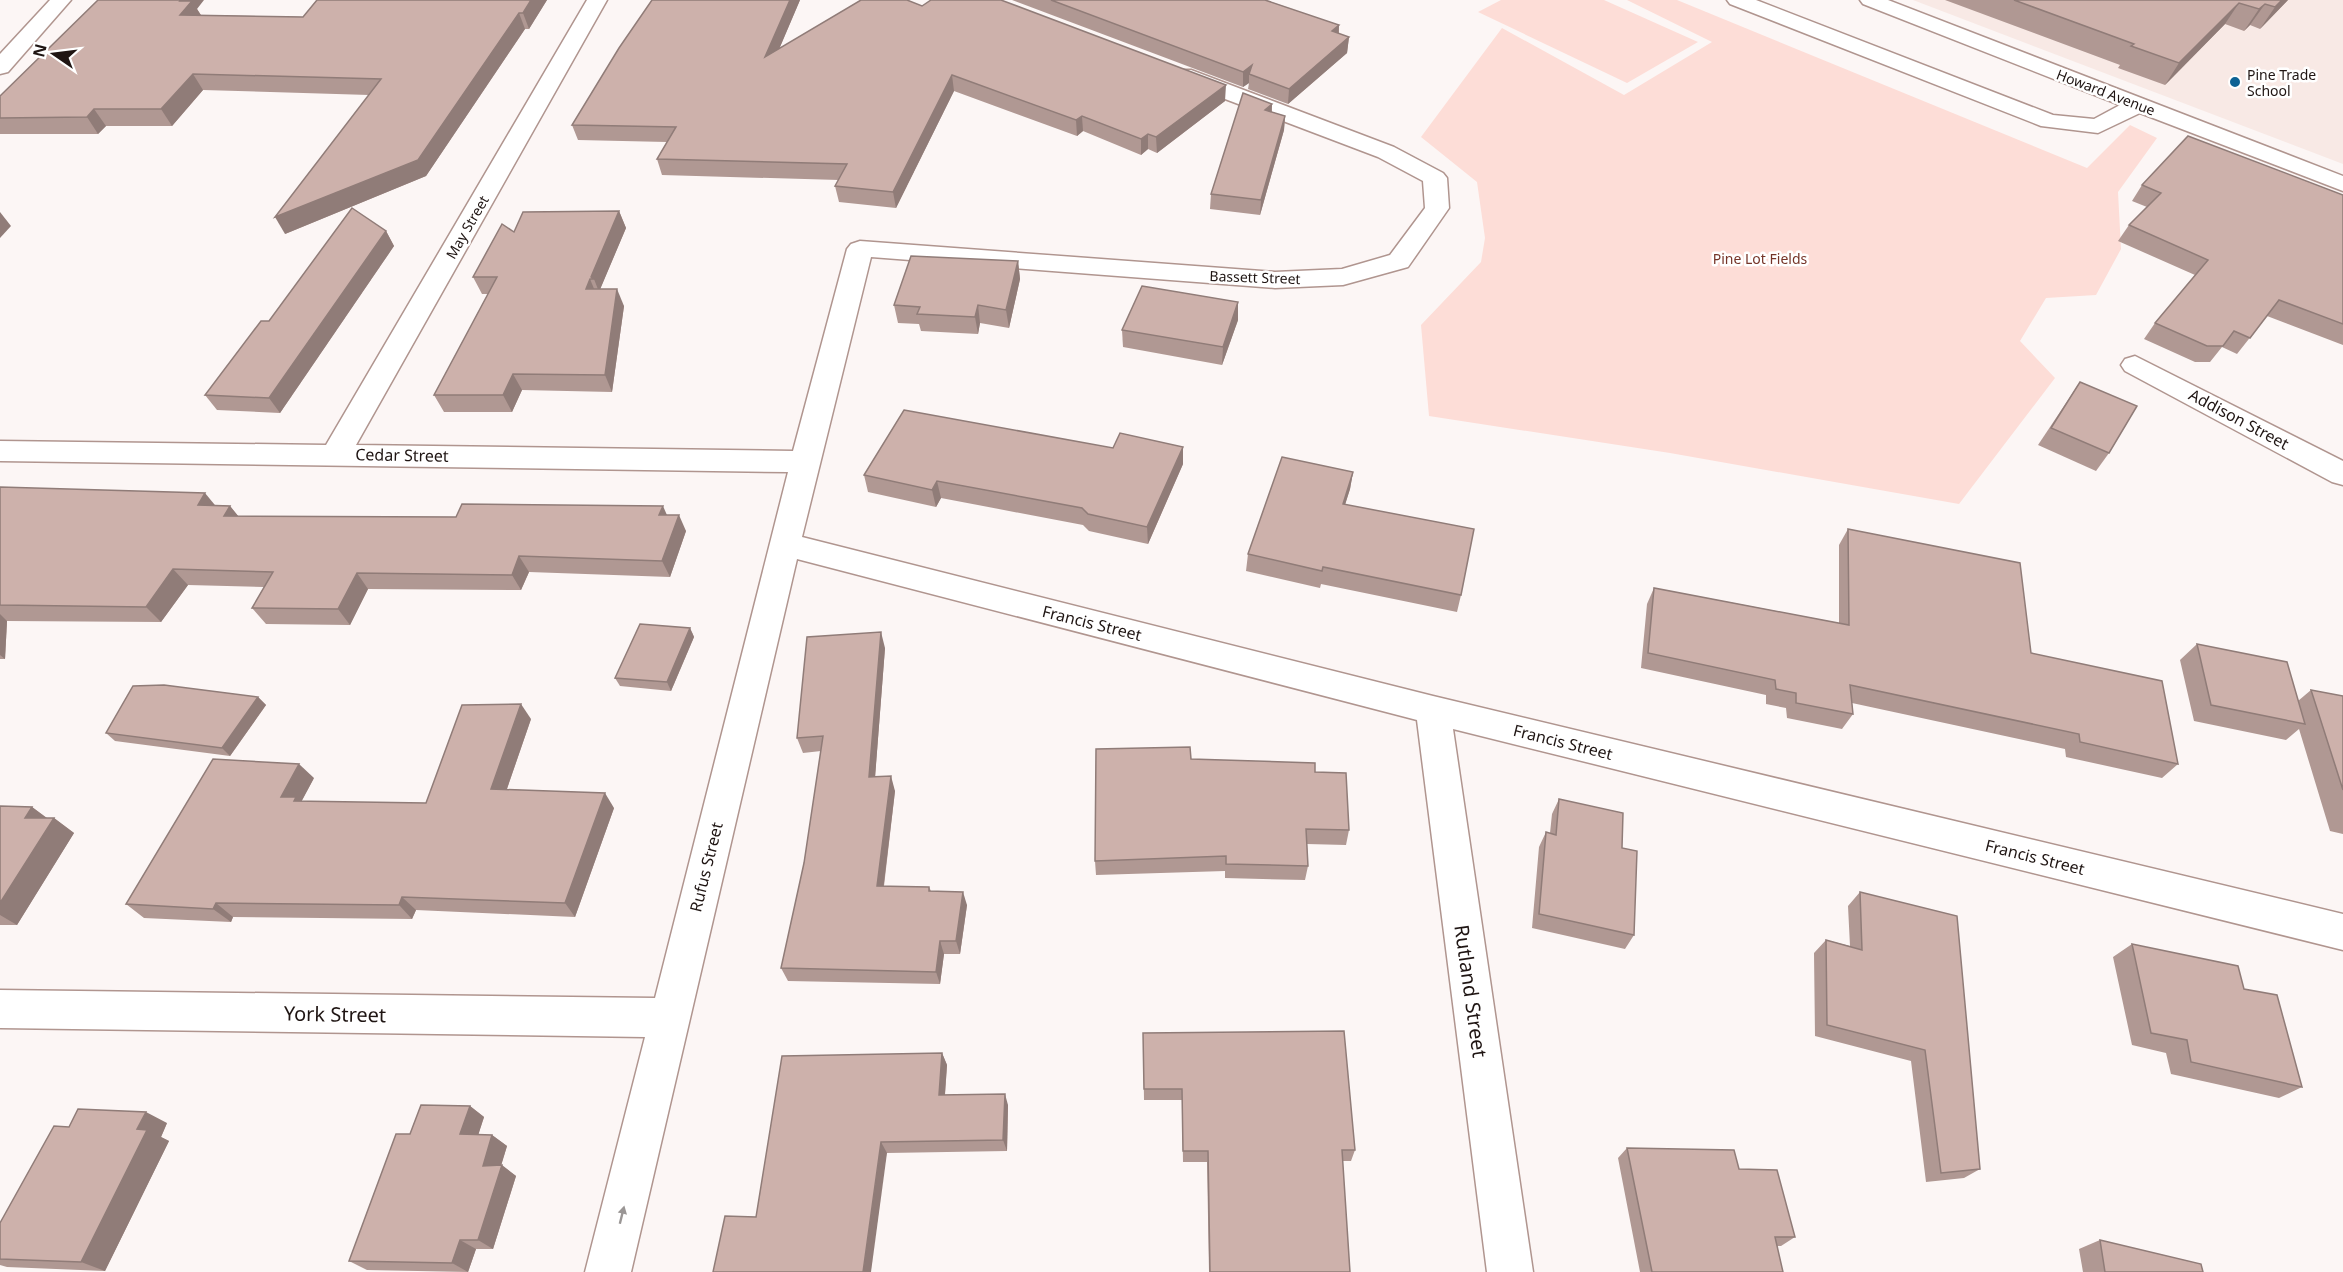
<svg xmlns="http://www.w3.org/2000/svg" width="2343" height="1272" viewBox="0 0 2343 1272" font-family="'Noto Sans',sans-serif">
  <style>
    .built { fill: #f8e9e5 }
    .green { fill: #fdddd7 }
    .lines { fill: none; stroke-linecap: round; stroke-linejoin: round }
    .minor-casing { stroke: #b0958f; stroke-width: 3 }
    .minor { fill: #fff; fill-rule: evenodd }
    .wall { fill: #b09893 }
    .shaded-wall { fill: #907c78 }
    .building { fill: #cdb1ab; stroke: #907c78; stroke-width: 1.5 }
    .oneway { fill: #9a9695 }
    .poi-dot { fill: #0d6294; stroke: #fff; stroke-width: 2 }
    .labels { text-anchor: middle; dominant-baseline: central; stroke-width: 5; stroke-linejoin: round; paint-order: stroke }
    .far-poi-label { font-size: 14px; fill: #1f1513; stroke: #fff; text-anchor: start }
    .far-street-label { font-size: 14px; fill: #1f1513; stroke: #fff }
    .far-park-label { font-size: 14px; fill: #753428; stroke: #fff }
    .street-label { font-size: 16px; fill: #1f1513; stroke: #fff }
    .near-street-label { font-size: 20px; fill: #1f1513; stroke: #fff }
  </style>
  <rect width="100%" height="100%" fill="#fcf6f5"/>
  <polygon class="built" points="1913,0 2343,0 2343,164"/>
  <g class="green">
    <polygon points="1501,0 1604,0 1698,42 1627,83 1478,12"/>
    <polygon points="1627,0 1677,0 2087,168 2130,125 2157,138 2118,192 2121,249 2096,295 2046,298 2020,341 2055,378 1959,504 1670,453 1429,416 1421,325 1481,262 1485,238 1477,182 1421,137 1502,28 1624,95 1712,42"/>
  </g>
  <g class="lines">
    <defs>
      <g id="minor">
        <polygon points="50,0 71,0 8,72 0,74 0,54"/>
        <polygon points="587,0 607,0 356,445 793,451 847,249 851,244 860,241 1275,272 1342,269 1390,255 1425,208 1423,181 1378,157 1175,80 1172,75 1175,70 1191,70 1394,147 1443,173 1447,178 1449,208 1408,267 1343,285 1275,288 871,257 802,537 1433,696 2343,914 2343,950 1453,729 1533,1272 1487,1272 1417,720 797,559 631,1272 585,1272 645,1037 0,1028 0,990 655,998 788,472 0,461 0,441 326,445"/>
        <polygon points="1727,0 1756,0 2053,115 2094,119 2120,105 1863,4 1860,0 1888,0 2343,176 2343,191 2140,113 2098,133 2041,126 1730,4"/>
        <polygon points="2135,356 2343,461 2343,485 2332,482 2125,371 2121,365 2125,359"/>
      </g>
    </defs>
    <use href="#minor" class="minor-casing"/>
    <use href="#minor" class="minor"/>
  </g>
  <g class="wall">
    <polygon points="317,0 547,0 529,29 525,29 426,176 285,234 369,95 203,90 172,126 106,126 98,134 0,134 0,118 197,9 201,15 303,17"/>
    <polygon points="652,0 800,0 779,49 922,6 1225,101 1157,153 1148,149 1141,155 1083,131 1077,136 954,91 896,208 839,202 835,186 839,180 662,175 657,159 667,142 578,140 572,125"/>
    <polygon points="1012,0 1265,0 1339,25 1339,34 1349,37 1347,53 1288,104 1248,89 1249,83 1243,87"/>
    <polygon points="1945,0 2288,0 2260,29 2250,25 2244,31 2225,24 2165,85 2118,68 2120,65"/>
    <polygon points="1272,104 1272,112 1285,116 1284,130 1260,215 1210,209 1211,194"/>
    <polygon points="2142,185 2343,195 2343,345 2267,316 2237,354 2222,347 2210,362 2195,362 2144,339 2155,323 2195,275 2118,241 2129,225 2147,207 2132,201"/>
    <polygon points="619,211 626,228 600,289 624,306 612,392 522,390 512,412 444,412 434,395 488,294 482,294 473,277 514,232"/>
    <polygon points="386,231 394,246 280,413 217,410 205,395"/>
    <polygon points="1018,261 1020,279 1009,328 980,323 978,334 921,331 919,324 898,323 894,305"/>
    <polygon points="1238,320 1222,365 1123,347 1122,330"/>
    <polygon points="2080,382 2109,453 2096,471 2038,445"/>
    <polygon points="1183,464 1148,544 1089,531 1083,525 941,498 936,507 868,492 864,475"/>
    <polygon points="1353,472 1350,489 1345,504 1461,595 1457,612 1321,584 1320,588 1246,571 1248,554"/>
    <polygon points="0,487 215,505 230,506 238,516 456,517 667,515 686,531 670,577 529,572 521,590 368,589 350,625 266,624 252,608 264,587 188,585 161,622 7,621 5,659 0,659"/>
    <polygon points="1848,529 2031,653 2178,764 2162,778 2066,757 2065,749 1852,703 1853,714 1842,729 1787,718 1786,708 1766,704 1766,695 1641,668 1647,604 1654,588 1839,623 1839,545"/>
    <polygon points="690,628 694,637 671,691 620,686 615,678"/>
    <polygon points="2197,644 2298,701 2311,690 2343,696 2343,834 2330,831 2299,729 2286,740 2194,721 2180,660"/>
    <polygon points="885,648 875,777 895,791 884,886 929,887 931,891 967,905 960,954 944,954 940,984 788,981 781,968 804,863 821,751 803,753 797,738"/>
    <polygon points="258,697 266,705 230,756 115,741 106,733"/>
    <polygon points="531,719 507,789 614,808 575,917 416,910 412,919 233,917 231,922 144,918 126,904 314,778 301,802 426,803"/>
    <polygon points="1191,759 1315,772 1349,830 1346,845 1307,844 1308,866 1305,880 1225,878 1225,871 1096,875 1095,861"/>
    <polygon points="1559,799 1622,848 1634,935 1625,949 1532,928 1539,847 1546,832 1550,833 1552,814"/>
    <polygon points="0,806 32,807 47,818 54,818 74,833 17,925 0,925"/>
    <polygon points="1860,892 1980,1169 1964,1178 1926,1182 1911,1061 1815,1036 1814,953 1826,940 1850,946 1848,906"/>
    <polygon points="2132,944 2244,989 2302,1087 2279,1098 2171,1074 2166,1053 2132,1045 2113,957"/>
    <polygon points="1143,1033 1355,1150 1351,1161 1342,1161 1350,1272 1209,1272 1207,1162 1183,1162 1182,1100 1144,1100"/>
    <polygon points="942,1053 947,1065 945,1095 1008,1105 1007,1151 887,1153 756,1217"/>
    <polygon points="470,1106 484,1117 478,1135 492,1135 507,1146 501,1165 516,1176 493,1249 476,1249 468,1272 367,1270 349,1261 410,1134"/>
    <polygon points="167,1123 161,1137 169,1141 105,1271 7,1267 0,1265 0,1223"/>
    <polygon points="1627,1148 1739,1169 1795,1237 1781,1246 1777,1246 1783,1272 1640,1272 1618,1158"/>
    <polygon points="2100,1240 2203,1272 2083,1272 2079,1249"/>
  </g>
  <g class="shaded-wall">
    <polygon points="181,0 204,0 197,9 202,17 180,15 180,1"/>
    <polygon points="531,0 547,0 529,29 523,13"/>
    <polygon points="790,0 800,0 769,73 765,57"/>
    <polygon points="2282,0 2288,0 2260,29 2275,7"/>
    <polygon points="2239,3 2225,24 2165,85 2179,63"/>
    <polygon points="2265,4 2250,25 2244,31 2259,9"/>
    <polygon points="519,13 525,29 426,176 285,234 275,217"/>
    <polygon points="1339,25 1338,41 1332,31"/>
    <polygon points="1349,37 1347,53 1288,104 1289,89"/>
    <polygon points="1252,65 1249,74 1249,83 1243,87 1243,72"/>
    <polygon points="193,74 203,90 172,126 161,109"/>
    <polygon points="952,75 954,91 896,208 893,192"/>
    <polygon points="1226,85 1225,101 1157,153 1156,137"/>
    <polygon points="1272,104 1271,118 1265,110"/>
    <polygon points="94,109 106,126 98,134 87,117"/>
    <polygon points="1082,116 1083,131 1077,136 1076,120"/>
    <polygon points="1285,116 1284,130 1260,215 1261,200"/>
    <polygon points="1148,134 1148,149 1141,155 1141,139"/>
    <polygon points="619,211 626,228 599,292 594,279 591,277"/>
    <polygon points="0,212 11,226 0,238"/>
    <polygon points="386,231 394,246 280,413 269,398"/>
    <polygon points="1018,261 1020,279 1009,328 1006,310"/>
    <polygon points="590,279 597,296 586,289"/>
    <polygon points="617,289 624,306 612,392 605,375"/>
    <polygon points="1238,302 1238,320 1222,365 1223,347"/>
    <polygon points="978,305 980,323 978,334 975,317"/>
    <polygon points="513,374 522,390 512,412 503,395"/>
    <polygon points="1183,447 1183,464 1148,544 1147,527"/>
    <polygon points="1353,472 1350,489 1340,521 1343,504"/>
    <polygon points="937,481 941,498 936,507 932,490"/>
    <polygon points="205,493 219,510 198,505"/>
    <polygon points="230,506 243,522 224,516"/>
    <polygon points="663,506 670,522 659,515"/>
    <polygon points="679,515 686,531 670,577 662,561"/>
    <polygon points="519,556 529,572 521,590 512,575"/>
    <polygon points="173,569 188,585 161,622 146,607"/>
    <polygon points="357,573 368,589 350,625 338,609"/>
    <polygon points="0,614 7,621 5,659 0,655"/>
    <polygon points="690,628 694,637 671,691 667,682"/>
    <polygon points="881,632 885,648 874,791 869,777"/>
    <polygon points="258,697 266,705 230,756 222,748"/>
    <polygon points="521,704 531,719 502,803 491,789"/>
    <polygon points="299,764 314,778 299,806 281,797"/>
    <polygon points="891,776 895,791 882,899 877,886"/>
    <polygon points="605,793 614,808 575,917 565,903"/>
    <polygon points="32,807 52,822 54,818 74,833 17,925 0,915 0,903 25,818"/>
    <polygon points="963,892 967,905 960,954 956,941"/>
    <polygon points="402,897 416,910 412,919 399,905"/>
    <polygon points="216,903 233,917 231,922 213,909"/>
    <polygon points="940,941 944,954 940,984 936,972"/>
    <polygon points="942,1053 947,1065 944,1106 939,1095"/>
    <polygon points="1005,1094 1008,1105 1007,1151 1003,1140"/>
    <polygon points="470,1106 484,1117 475,1145 460,1134"/>
    <polygon points="146,1112 167,1123 161,1137 169,1141 105,1271 81,1262 137,1129"/>
    <polygon points="492,1135 507,1146 498,1176 483,1166"/>
    <polygon points="881,1142 887,1153 871,1272 863,1272"/>
    <polygon points="502,1165 516,1176 493,1249 478,1240"/>
    <polygon points="460,1240 476,1249 468,1272 452,1263"/>
  </g>
  <g class="building">
    <polygon points="98,0 181,0 180,1 192,1 180,15 303,17 317,0 531,0 523,13 519,13 418,160 275,217 381,79 193,74 161,109 94,109 87,117 0,118 0,96"/>
    <polygon points="652,0 790,0 765,57 861,0 907,0 922,6 931,0 1001,0 1226,85 1156,137 1148,134 1141,139 1082,116 1076,120 952,75 893,192 835,186 847,164 657,159 676,127 572,125 619,48"/>
    <polygon points="1051,0 1265,0 1339,25 1332,31 1349,37 1289,89 1249,74 1252,65 1243,72"/>
    <polygon points="2014,0 2282,0 2275,7 2265,4 2259,9 2239,3 2179,63 2131,46 2134,44"/>
    <polygon points="1243,93 1272,104 1265,110 1285,116 1261,200 1211,194"/>
    <polygon points="2188,136 2343,195 2343,324 2279,300 2250,338 2234,331 2223,346 2207,346 2155,323 2208,260 2129,225 2161,193 2142,185"/>
    <polygon points="352,208 386,231 269,398 205,395 261,321 269,321"/>
    <polygon points="619,211 591,277 594,279 590,279 586,289 617,289 605,375 513,374 503,395 434,395 497,277 473,277 502,224 514,232 523,212"/>
    <polygon points="911,256 1018,261 1006,310 978,305 975,317 917,314 920,307 894,305"/>
    <polygon points="1142,286 1238,302 1223,347 1122,330"/>
    <polygon points="2080,382 2137,406 2109,453 2051,428"/>
    <polygon points="904,410 1113,448 1120,433 1183,447 1147,527 1088,514 1082,508 937,481 932,490 864,475"/>
    <polygon points="1282,457 1353,472 1343,504 1474,529 1461,595 1323,567 1322,571 1248,554"/>
    <polygon points="0,487 205,493 198,505 230,506 224,516 456,517 462,504 663,506 659,515 679,515 662,561 519,556 512,575 357,573 338,609 252,608 273,572 173,569 146,607 0,605"/>
    <polygon points="1848,529 2020,563 2031,653 2162,681 2178,764 2080,742 2079,734 1850,685 1853,714 1796,703 1796,693 1776,689 1775,680 1648,653 1654,588 1849,625"/>
    <polygon points="640,624 690,628 667,682 615,678"/>
    <polygon points="881,632 869,777 891,776 877,886 929,887 929,891 963,892 956,941 940,941 936,972 781,968 804,863 823,736 797,738 807,637"/>
    <polygon points="2197,644 2287,662 2305,724 2211,705"/>
    <polygon points="164,685 258,697 222,748 106,733 133,686"/>
    <polygon points="2311,690 2343,696 2343,790"/>
    <polygon points="521,704 491,789 605,793 565,903 402,897 399,905 216,903 213,909 126,904 213,759 299,764 281,797 296,797 294,801 426,803 462,705"/>
    <polygon points="1190,747 1191,759 1315,763 1315,772 1346,773 1349,830 1306,829 1308,866 1226,864 1226,856 1095,861 1096,749"/>
    <polygon points="1559,799 1623,813 1622,848 1637,851 1634,935 1539,914 1546,832 1556,835"/>
    <polygon points="0,806 32,807 25,818 54,818 0,903"/>
    <polygon points="1860,892 1957,916 1980,1169 1941,1173 1925,1050 1827,1025 1826,940 1862,950"/>
    <polygon points="2132,944 2238,966 2244,989 2277,995 2302,1087 2191,1062 2187,1040 2151,1033"/>
    <polygon points="1344,1031 1355,1150 1342,1150 1350,1272 1210,1272 1208,1151 1183,1151 1182,1089 1144,1089 1143,1033"/>
    <polygon points="942,1053 939,1095 1005,1094 1003,1140 881,1142 863,1272 713,1272 725,1216 756,1217 782,1056"/>
    <polygon points="421,1105 470,1106 460,1134 492,1135 483,1166 502,1165 478,1240 460,1240 452,1263 349,1261 396,1134 410,1134"/>
    <polygon points="78,1109 146,1112 137,1129 147,1130 81,1262 0,1259 0,1223 54,1126 69,1127"/>
    <polygon points="1627,1148 1734,1150 1739,1169 1777,1170 1795,1237 1775,1237 1783,1272 1652,1272"/>
    <polygon points="2100,1240 2201,1264 2203,1272 2105,1272"/>
  </g>
  <defs><path id="oneway-solid" d="M-6-.8H1V-3.2L6.5 0L1 3.2V.8H-6Z" transform="scale(1.5)"/></defs>
  <use class="oneway" href="#oneway-solid" transform="translate(622 1215) rotate(-76)"/>
  <circle class="poi-dot" cx="2235" cy="82" r="6"/>
  <g class="labels">
    <g class="far-poi-label">
      <text x="2247" y="74">Pine Trade<tspan x="2247" dy="16">School</tspan></text>
    </g>
    <g class="far-street-label">
      <text transform="translate(2106 92) rotate(21)">Howard Avenue</text>
      <text transform="translate(467 227) rotate(-60)">May Street</text>
      <text transform="translate(1255 277) rotate(2)">Bassett Street</text>
    </g>
    <g class="far-park-label">
      <text x="1760" y="258">Pine Lot Fields</text>
    </g>
    <g class="street-label">
      <text transform="translate(2239 419) rotate(28)">Addison Street</text>
      <text transform="translate(402 455) rotate(1)">Cedar Street</text>
      <text transform="translate(1092 623) rotate(14)">Francis Street</text>
      <text transform="translate(1563 742) rotate(14)">Francis Street</text>
      <text transform="translate(2035 857) rotate(14)">Francis Street</text>
      <text transform="translate(706 867) rotate(-76)">Rufus Street</text>
    </g>
    <g class="near-street-label">
      <text transform="translate(1471 991) rotate(82)">Rutland Street</text>
      <text transform="translate(335 1014) rotate(1)">York Street</text>
    </g>
  </g>
  <g transform="translate(54 54) rotate(284)" stroke="#ffffff" stroke-width="4.5" paint-order="stroke">
  <path d="M0-4.5L10 22L0 15L-10 22Z" fill="#1f1513"/>
  <text y="-9" font-size="16" font-weight="bold" text-anchor="middle" fill="#1f1513">N</text>
  </g>
</svg>
